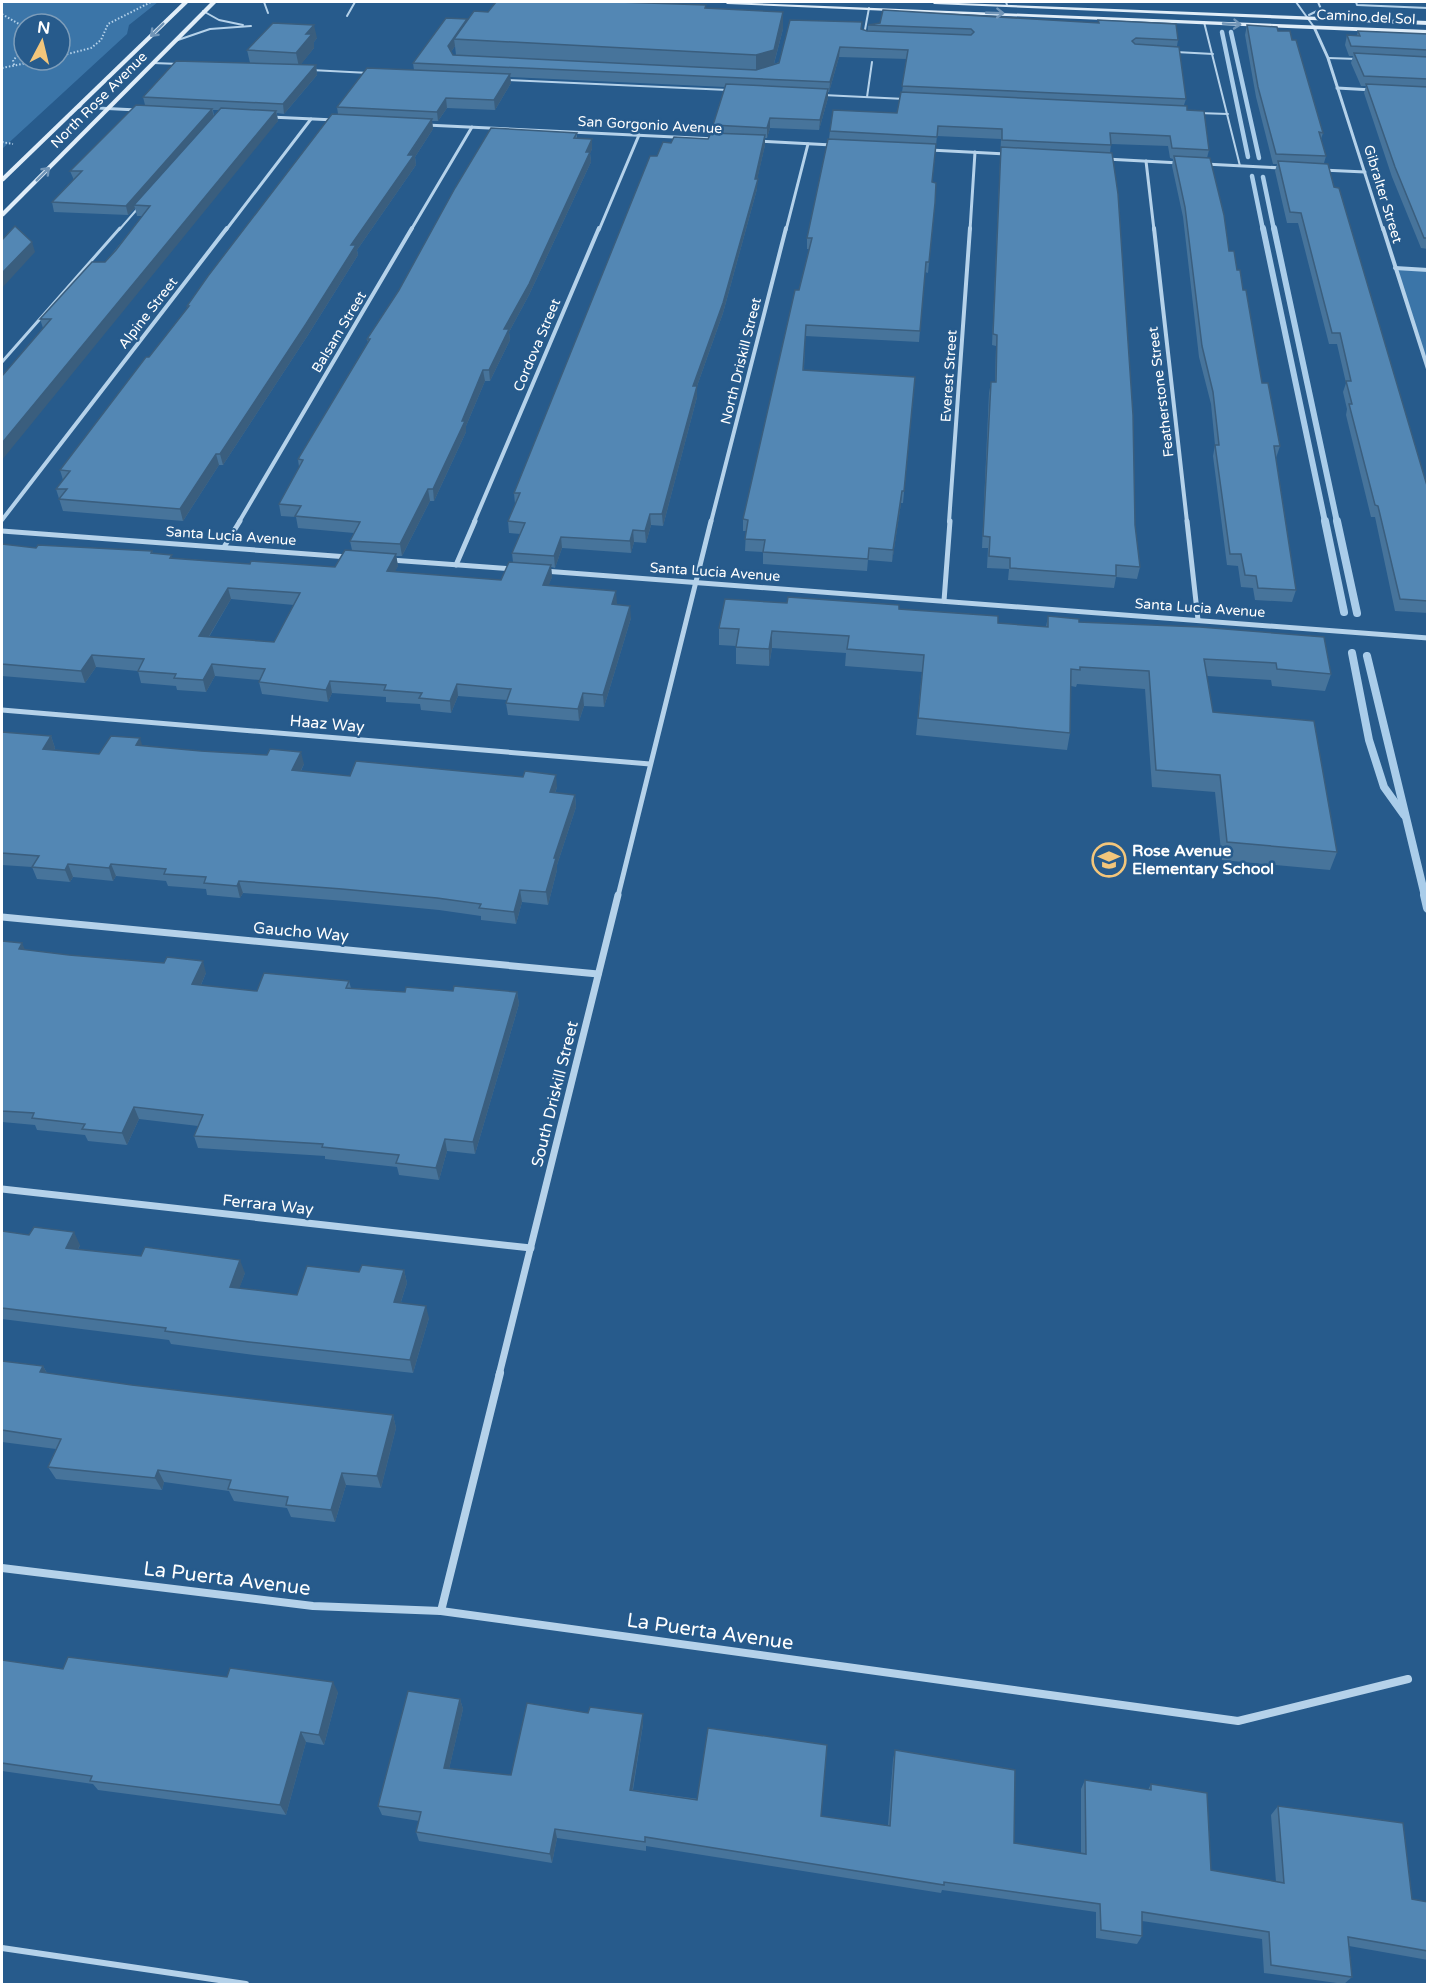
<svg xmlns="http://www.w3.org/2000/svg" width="1429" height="1986" viewBox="0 0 1429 1986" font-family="'Varela Round',sans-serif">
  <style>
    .green { fill: #3b75a8; fill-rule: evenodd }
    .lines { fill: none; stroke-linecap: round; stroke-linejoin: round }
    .stream-far3 { stroke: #aacdea; stroke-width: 4.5 }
    .stream-far2 { stroke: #aacdea; stroke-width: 6 }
    .stream-far1 { stroke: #aacdea; stroke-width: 8 }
    .stream { stroke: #aacdea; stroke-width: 10 }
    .path { stroke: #b5d2ea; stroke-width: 2; stroke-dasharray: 1.5 2; stroke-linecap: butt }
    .lane-far2 { stroke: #b5d2ea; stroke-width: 2 }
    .lane-far1 { stroke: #b5d2ea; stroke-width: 3 }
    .lane { stroke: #b5d2ea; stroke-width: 6 }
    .street-far4 { stroke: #b5d2ea; stroke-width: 3 }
    .street-far3 { stroke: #b5d2ea; stroke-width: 4 }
    .street-far2 { stroke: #b5d2ea; stroke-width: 5 }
    .street-far1 { stroke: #b5d2ea; stroke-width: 7 }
    .street { stroke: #b5d2ea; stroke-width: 8 }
    .secondary { fill: #e0edf8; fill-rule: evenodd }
    .wall { fill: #47749b; fill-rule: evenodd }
    .shaded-wall { fill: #3a5e7e }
    .building { fill: #5387b4; stroke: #3a5e7e; stroke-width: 1.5; fill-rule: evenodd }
    .oneway { stroke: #7195b7 }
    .labels { text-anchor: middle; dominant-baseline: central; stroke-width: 5; stroke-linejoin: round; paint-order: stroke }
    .far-street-label { font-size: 14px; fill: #fff; stroke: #275b8c }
    .street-label { font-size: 16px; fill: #fff; stroke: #275b8c }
    .poi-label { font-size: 16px; font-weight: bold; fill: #fff; stroke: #275b8c; text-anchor: start }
    .near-street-label { font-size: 20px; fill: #fff; stroke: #275b8c }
  </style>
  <rect width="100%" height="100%" fill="#275b8c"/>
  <g class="green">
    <path d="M2,2H158L129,25L127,34L2,149ZM24,24H60V60H24Z"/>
    <polygon points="1395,268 1427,270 1427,369"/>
  </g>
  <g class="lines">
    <g class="stream-far3">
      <polyline points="1222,32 1248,157"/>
      <polyline points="1231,32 1259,158"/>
      <polyline points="1252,176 1263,230"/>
      <polyline points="1263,177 1274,230"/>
    </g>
    <g class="stream-far2">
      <polyline points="1263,228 1325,522"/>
      <polyline points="1274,228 1337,522"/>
    </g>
    <g class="stream-far1">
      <polyline points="1325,521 1344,612"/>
      <polyline points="1337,521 1357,613"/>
      <polyline points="1352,653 1369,740 1384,787 1404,815"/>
      <polyline points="1367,656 1425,896"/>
    </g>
    <polyline class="stream" points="1425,895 1428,908"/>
    <g class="path">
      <polyline points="2,14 24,27"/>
      <polyline points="60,56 91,48 101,40 108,24 151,2"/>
      <polyline points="14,65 13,60 24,51"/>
      <polyline points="2,68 42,60"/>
      <polyline points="2,142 13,144"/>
    </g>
    <g class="lane-far2">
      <polyline points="264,2 268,13"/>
      <polyline points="1006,2 1007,5"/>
      <polyline points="1223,2 1242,2"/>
      <polyline points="1296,2 1314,27"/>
      <polyline points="1356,2 1357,5 1428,8"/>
      <polyline points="203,11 219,20 243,25"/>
      <polyline points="1309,15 1321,9 1318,2"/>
      <polyline points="347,16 355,2"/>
      <polyline points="1204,22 1240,166"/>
      <polyline points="864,35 869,8"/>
      <polyline points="175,41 210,29 251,26"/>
      <polyline points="1176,52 1213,54"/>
      <polyline points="1328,58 1358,59"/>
      <polyline points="153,63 180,64"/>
      <polyline points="311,70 369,73"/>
      <polyline points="506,80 728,90"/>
      <polyline points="823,95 905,99"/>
      <polyline points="867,97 872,62"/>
      <polyline points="1198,113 1228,114"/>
      <polyline points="119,230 139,207"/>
    </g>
    <polyline class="lane-far1" points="2,362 120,228"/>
    <polyline class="lane" points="2,1948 246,1984"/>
    <g class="street-far4">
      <polyline points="1314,27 1328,58 1383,230"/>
      <polyline points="1337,88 1373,90"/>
      <polyline points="78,107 137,110"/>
      <polyline points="270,117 335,120"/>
      <polyline points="426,125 716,139"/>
      <polyline points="759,141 832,145"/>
      <polyline points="930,150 1006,154"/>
      <polyline points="1106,159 1180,163"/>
      <polyline points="1146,161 1154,230"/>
      <polyline points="1205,164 1282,168"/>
      <polyline points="1322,170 1365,172"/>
      <polyline points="226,230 311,119"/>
      <polyline points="411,230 472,127"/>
      <polyline points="599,230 639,135"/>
      <polyline points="786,230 808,144"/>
      <polyline points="970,230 975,152"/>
    </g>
    <g class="street-far3">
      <polyline points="1154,228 1187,522"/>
      <polyline points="1383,228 1428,369"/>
      <polyline points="1395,268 1428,270"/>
      <polyline points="2,520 227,228"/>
      <polyline points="239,522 412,228"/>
      <polyline points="474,522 599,228"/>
      <polyline points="711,522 786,228"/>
      <polyline points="949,522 970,228"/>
    </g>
    <g class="street-far2">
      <polyline points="1187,521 1198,620"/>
      <polyline points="2,531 348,557"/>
      <polyline points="224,547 240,521"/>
      <polyline points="391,560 512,569"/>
      <polyline points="456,565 475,521"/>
      <polyline points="544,571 1428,638"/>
      <polyline points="944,601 950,521"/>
      <polyline points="2,710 650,764"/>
      <polyline points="618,896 711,521"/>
    </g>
    <g class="street-far1">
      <polyline points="2,917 598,974"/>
      <polyline points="2,1189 531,1248"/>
      <polyline points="499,1375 618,895"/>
    </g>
    <g class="street">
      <polyline points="2,1568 313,1606 441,1611 1238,1721 1408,1679"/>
      <polyline points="441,1611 500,1373"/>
    </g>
    <g class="secondary">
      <polygon points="183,2 189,2 4,181 2,182 2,177"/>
      <polygon points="211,2 217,2 4,216 2,217 2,212"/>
      <polygon points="725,2 1428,30 1428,34 727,4"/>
      <polygon points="932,2 1428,21 1428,25 934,4"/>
    </g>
  </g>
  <g class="wall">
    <path d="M706,5V8L783,12V29L774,64L861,29L868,31V25L1098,23V20L1178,40L1177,46L1186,99L1184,105L1209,150L1207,158L1229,251L1237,270L1243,290L1262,383L1280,446L1276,458L1296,590L1292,602L1255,600L1253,588L1241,587L1238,566L1227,565L1213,456L1215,445L1211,404L1199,357L1183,217L1172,166L1173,159L1170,158L1168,146L1111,144L1110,153L1135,525L1140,567L1137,579L1116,577L1114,588L1008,580L1009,569L987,568L988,548H982L989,393L991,382H995L996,346L992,345L1001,139L937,136L932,182L935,203L928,273L925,272L919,342L805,336L804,370L914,388L903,503H901L892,562L868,560L867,571L763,564V552L745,551L746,531H743V519L809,249H807V238L829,139L830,131L897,113L902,92L907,59L839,57L829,92H828V98L819,130L770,128L767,138H765V145L757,179V189L723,313L697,386V397L663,526L651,525L646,543L634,542L631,553L562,548L555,568L551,567L552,577L548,586L617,603L616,605L631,618L604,707L584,706L579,721L508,715L506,703L507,700L458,696L451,713L421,710L420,704L386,702V697L332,693L328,702L262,694L259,682L260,680L215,676L206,692L177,690L176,686L141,683L138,671L96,667L85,683L2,676V544L36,548L152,551L153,554L173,558L250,564L335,567L352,550L350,541L354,533L298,528L296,517L281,516L279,504L299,467L298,459L368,342L367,339L577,133V138L592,139V149L590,153L591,162L529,295L509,332L510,340L490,381H485L466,426V432L434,501H430L402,556H396L398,566L394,572L501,580L513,562L512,553L520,534L509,533L508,521L515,504L514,493L657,156L671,143L708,139L713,133V125L725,87L510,77L511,83L495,110L447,108L438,121H432L433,129L415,157L416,165L357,250L358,255L308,335L223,465H219L183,521L63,511L56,489L63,480L60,470L188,309L187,306L338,114L337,107L414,70L413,63L467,19V21L488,12ZM455,46L456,55H453L451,52ZM231,599L294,605L274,642L209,637Z"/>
    <polygon points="1247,25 1278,31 1292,40 1323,133 1321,139 1326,156 1324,163 1334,187 1428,489 1428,613 1395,611 1375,517 1371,517 1346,415 1347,409 1343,392 1346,383 1337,344 1329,344 1298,223 1287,223 1275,171 1277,164 1273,164 1256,97 1245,35"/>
    <polygon points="1358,31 1428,34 1428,249 1421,248 1392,177 1364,93 1366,86 1361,86 1351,63 1353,56 1349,56 1345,45 1347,35 1357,36"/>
    <path d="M317,38L314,42V48L300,65H316L317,75L284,114L277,113L278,121L43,328L40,319L105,262L143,216H137L135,208L128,215L54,212L52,202L74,180L70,171L145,105L143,97L250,63L247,50ZM213,110H219L214,116Z"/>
    <polygon points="787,603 899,609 998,623 1046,627 1048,616 1331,674 1325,691 1272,686 1271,680 1207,676 1213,712 1337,852 1330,870 1222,860 1215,792 1152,787 1145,689 1077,684 1076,687 1071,686 1070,733 1067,750 916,735 922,672 845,666 846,653 772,648 769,666 736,664 736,646 719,645 719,628"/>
    <polygon points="2,732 51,736 55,748 54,750 99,754 142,745 304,764 301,771 350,776 557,787 555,793 575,795 576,807 557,865 557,870 548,905 522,902 516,924 481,920 481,916 439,910 345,901 243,893 240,898 207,895 206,889 168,886 166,881 116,876 113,881 73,877 70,882 37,879 32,867 2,865"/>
    <polygon points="2,941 25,950 206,973 201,985 257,991 349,981 351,988 405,992 453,991 517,992 519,1004 475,1154 447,1151 439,1180 399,1175 397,1167 325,1159 325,1156 198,1148 194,1136 198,1126 139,1119 127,1145 88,1141 85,1135 37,1130 35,1125 2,1122"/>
    <polygon points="2,1231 80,1245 78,1250 245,1273 239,1288 297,1295 359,1272 404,1270 407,1283 401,1302 429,1318 413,1373 254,1355 171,1344 169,1340 2,1319"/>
    <polygon points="2,1361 43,1366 47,1373 132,1385 393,1415 396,1428 381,1488 346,1485 335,1522 291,1517 287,1508 234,1501 229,1491 164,1482 162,1490 56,1479 48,1467 56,1449 2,1442"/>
    <polygon points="2,1660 63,1669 338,1692 324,1745 306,1742 286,1815 98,1790 93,1784 2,1771"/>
    <polygon points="460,1699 463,1709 449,1769 511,1775 643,1724 633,1790 821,1816 888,1826 893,1760 895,1750 1014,1843 1081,1854 1081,1789 1085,1780 1148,1790 1151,1784 1211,1870 1276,1882 1271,1815 1278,1806 1412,1899 1428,1902 1428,1960 1349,1946 1352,1977 1344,1984 1264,1973 1262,1939 1142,1921 1142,1936 1137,1944 1096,1938 1096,1912 942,1890 941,1893 646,1846 646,1851 557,1838 552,1863 419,1841 416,1832 419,1821 382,1815 378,1806"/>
  </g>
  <g class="shaded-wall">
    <polygon points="783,12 783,29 773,67 756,73 756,55"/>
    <polygon points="467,19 468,28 454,39 455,46 449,55 448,46"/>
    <polygon points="314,25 317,38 314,42 314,48 299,67 296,53 306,34"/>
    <polygon points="840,47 839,57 829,92 830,82"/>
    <polygon points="316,65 317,75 284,114 283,104"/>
    <polygon points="510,74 511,83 495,110 494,100"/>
    <polygon points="828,89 828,98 819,130 820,120"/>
    <polygon points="446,98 447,108 438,121 437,112"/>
    <polygon points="212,109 214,118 134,205 135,208 128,215 126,206"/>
    <polygon points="276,111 278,121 2,460 2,443"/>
    <polygon points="770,118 770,128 767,138 767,128"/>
    <polygon points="432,119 433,129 415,157 416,165 357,250 358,255 308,335 223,465 220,454 351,245"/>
    <polygon points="765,135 765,145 755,189 755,179"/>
    <polygon points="592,139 592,149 590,153 591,162 529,295 509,332 510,340 490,381 489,370 504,329"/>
    <polygon points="758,179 757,189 723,313 697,386 697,397 663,526 662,514 693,386"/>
    <polygon points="32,242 35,252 2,288 2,273"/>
    <polygon points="483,370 485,381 466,426 466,432 434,501 433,489"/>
    <polygon points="216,454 219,465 183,521 180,509"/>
    <polygon points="428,489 430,501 402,556 400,544"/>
    <polygon points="902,491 901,503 892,562 893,550"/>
    <polygon points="650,514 651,525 646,543 645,531"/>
    <polygon points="633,530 634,542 631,553 630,541"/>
    <polygon points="561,537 562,548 555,568 554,556"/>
    <polygon points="396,554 398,566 389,583 387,571"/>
    <polygon points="551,565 552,577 544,597 543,585"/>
    <polygon points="228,588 231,599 202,648 199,636"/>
    <polygon points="616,591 617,603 612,616 612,604"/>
    <polygon points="630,606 631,618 604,707 603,695"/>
    <polygon points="772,631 772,648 769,666 769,649"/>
    <polygon points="92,655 96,667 85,683 81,671"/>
    <polygon points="212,664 215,676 206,692 203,680"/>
    <polygon points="330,681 332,693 328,702 326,690"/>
    <polygon points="457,684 458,696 451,713 450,701"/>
    <polygon points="583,693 584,706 579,721 578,709"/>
    <polygon points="51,736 55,748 47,761 43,749"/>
    <polygon points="140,738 144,751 136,745"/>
    <polygon points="301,752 304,764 295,782 292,770"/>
    <polygon points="556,775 557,787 551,804 550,792"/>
    <polygon points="575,795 576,807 557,865 557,870 548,905 546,892 554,858"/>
    <polygon points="68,864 73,877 70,882 65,870"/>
    <polygon points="111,864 116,876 113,881 109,868"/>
    <polygon points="239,881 243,893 240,898 237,886"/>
    <polygon points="520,890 522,902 516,924 514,912"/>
    <polygon points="22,943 28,956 19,949"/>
    <polygon points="203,961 206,973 196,996 192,984"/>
    <polygon points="517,992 519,1004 475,1154 473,1142"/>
    <polygon points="134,1107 139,1119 127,1145 122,1133"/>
    <polygon points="445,1139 447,1151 439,1180 436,1168"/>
    <polygon points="74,1232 80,1245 72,1261 66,1248"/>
    <polygon points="240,1260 245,1273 235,1300 230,1287"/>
    <polygon points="404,1270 407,1283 397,1314 394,1302"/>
    <polygon points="426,1306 429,1318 413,1373 410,1360"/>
    <polygon points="43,1366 50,1379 40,1372"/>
    <polygon points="393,1415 396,1428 381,1488 377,1476"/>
    <polygon points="158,1470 164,1482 162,1490 155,1478"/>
    <polygon points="342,1473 346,1485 335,1522 331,1510"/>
    <polygon points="333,1682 338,1692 324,1745 319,1735"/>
    <polygon points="460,1699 463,1709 447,1778 444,1768"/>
    <polygon points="643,1714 643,1724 631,1799 630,1790"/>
    <polygon points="301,1732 306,1742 286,1815 280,1805"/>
    <polygon points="555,1829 557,1838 552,1863 550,1854"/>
  </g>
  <g class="building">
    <polygon points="496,2 618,2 706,5 705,8 783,12 774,50 756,55 454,39 474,11 488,12"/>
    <polygon points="883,10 1099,23 1098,20 1176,24 1178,40 1136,38 1132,41 1135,44 1179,47 1186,99 902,86 908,50 840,47 830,82 413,63 446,18 467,19 448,46 453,55 756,70 779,63 790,20 862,22 861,29 867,31 971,35 974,32 971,29 868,25 880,23"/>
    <polygon points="273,23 314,25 306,34 312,34 296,53 247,50"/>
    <polygon points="1247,25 1277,27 1278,31 1290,31 1292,40 1296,40 1323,133 1319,132 1326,156 1276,154 1258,87"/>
    <polygon points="1358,31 1428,34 1428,50 1351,46 1347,35 1360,36"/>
    <polygon points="1354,53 1428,57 1428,79 1364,76"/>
    <polygon points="176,61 316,65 283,104 143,97"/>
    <polygon points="367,68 510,74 494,100 446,98 437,112 337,107"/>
    <polygon points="726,84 828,89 820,120 770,118 767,128 713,125"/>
    <polygon points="1366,84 1428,87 1428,238 1424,238 1395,167"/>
    <polygon points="901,92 1187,106 1187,110 1204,111 1209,150 1172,148 1170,136 1110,133 1111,145 1002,140 1002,129 938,126 937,137 830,131 833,110 897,113"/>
    <polygon points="136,105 212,109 126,206 52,202 82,171 70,171"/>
    <polygon points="221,108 276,111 2,443 2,376 51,319 40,319 92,262 105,262 116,250 150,206 134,205"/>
    <polygon points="332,114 432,119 408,155 414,155 351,245 356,245 306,324 220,454 216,454 180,509 59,499 67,489 56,489 70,471 60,470 146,357 149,357 189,306 187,306 208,276"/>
    <polygon points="491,128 577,133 574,138 592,139 586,152 590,152 529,284 504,329 509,329 489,370 483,370 462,421 465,421 433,489 428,489 400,544 350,541 360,522 295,516 301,506 279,504 303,460 298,459 370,339 367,339 399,290 455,188"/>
    <polygon points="711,133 765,135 755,179 758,179 723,303 693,386 697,386 662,514 650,514 645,531 633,530 630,541 561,537 554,556 512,553 525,523 508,521 520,493 514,493 650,156 657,156 663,142 671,143 674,137 708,139"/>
    <polygon points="828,139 936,144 932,182 936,183 935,203 929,262 926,262 920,331 806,325 803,370 915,377 904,491 902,491 893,550 869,548 868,559 763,552 765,540 745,539 748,520 743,519 795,290 799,290 812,238 807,238"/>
    <polygon points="1001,147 1112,153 1118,194 1133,415 1135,525 1140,567 1116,565 1116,576 1010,568 1010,558 989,556 990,537 983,536 991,382 996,382 997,335 993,334"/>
    <polygon points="1174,156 1210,158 1224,215 1229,251 1234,251 1237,270 1240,270 1243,290 1246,290 1262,383 1268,383 1280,446 1274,446 1296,590 1258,588 1256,576 1245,575 1241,554 1230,554 1215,445 1219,445 1213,392 1202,346 1185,207"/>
    <polygon points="1278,161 1328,164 1334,187 1339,188 1428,489 1428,601 1400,599 1378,506 1375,505 1349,404 1352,404 1346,381 1351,381 1340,333 1332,333 1301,213 1290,212"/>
    <polygon points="15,226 32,242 2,273 2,240"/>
    <path d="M2,544L36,548L38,545L152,551L151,553L172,555L170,558L250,564L251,561L335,567L345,550L396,554L387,571L501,580L509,562L551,565L543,585L616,591L612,604L630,606L603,695L583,693L578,709L506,703L511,689L457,684L450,701L419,698L422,693L384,690L386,685L330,681L326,690L259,682L265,669L212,664L203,680L174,678L176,674L138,671L144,659L92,655L81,671L2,664ZM228,588L300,593L274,642L199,636Z"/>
    <polygon points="788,597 899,605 899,609 998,616 998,623 1048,627 1048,616 1079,619 1079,622 1200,627 1324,637 1331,674 1277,669 1276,663 1204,659 1213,712 1314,721 1337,852 1227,842 1220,775 1156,770 1149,671 1080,667 1080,670 1071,669 1070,733 918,718 924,655 847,649 849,636 772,631 769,649 736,647 739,629 719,628 725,599 787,603"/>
    <polygon points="2,732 51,736 43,749 99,754 111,736 140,738 136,745 201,751 267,755 270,749 301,752 292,770 350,776 356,761 523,777 525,771 556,775 550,792 575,795 554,858 556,858 546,892 520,890 514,912 479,908 481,904 437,898 342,889 239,881 237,886 204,883 206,877 164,874 166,869 111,864 109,868 68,864 65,870 32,867 39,856 2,853"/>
    <polygon points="2,941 22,943 19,949 69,955 164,963 167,957 203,961 192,984 257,991 264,973 349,981 346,988 405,992 406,987 453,991 454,986 517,992 473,1142 445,1139 436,1168 396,1163 399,1155 322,1147 323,1144 194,1136 203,1115 134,1107 122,1133 82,1129 85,1124 32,1118 34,1113 2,1111"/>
    <polygon points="34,1227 74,1232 66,1248 141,1256 145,1247 240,1260 230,1287 297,1295 307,1266 359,1272 362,1265 404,1270 394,1302 426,1306 410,1360 249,1342 165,1331 166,1328 2,1308 2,1231 29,1235"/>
    <polygon points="2,1361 43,1366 40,1372 132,1385 393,1415 377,1476 342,1473 331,1510 286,1505 288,1497 228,1489 231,1480 158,1470 155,1478 48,1467 61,1439 2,1430"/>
    <polygon points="68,1657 227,1677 230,1668 333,1682 319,1735 301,1732 280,1805 90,1781 92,1776 2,1763 2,1660 63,1669"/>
    <polygon points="408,1691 460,1699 444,1768 511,1775 527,1703 588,1713 590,1707 643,1714 630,1790 697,1800 708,1728 772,1737 827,1745 821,1816 890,1826 895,1750 1015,1770 1014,1843 1086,1854 1085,1780 1151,1790 1151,1784 1207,1793 1211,1870 1284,1883 1278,1806 1403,1823 1412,1899 1428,1902 1428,1951 1348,1937 1352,1977 1271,1965 1269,1932 1142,1912 1142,1936 1101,1930 1100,1904 944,1882 944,1885 645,1837 645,1842 555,1829 550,1854 416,1832 421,1812 378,1806"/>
  </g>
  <defs><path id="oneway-shaft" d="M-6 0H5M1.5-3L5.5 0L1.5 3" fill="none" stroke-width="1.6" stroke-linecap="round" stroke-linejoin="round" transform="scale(1.5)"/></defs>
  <g class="oneway">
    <use href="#oneway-shaft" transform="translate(995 13) rotate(2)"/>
    <use href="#oneway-shaft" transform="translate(1232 24) rotate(3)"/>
    <use href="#oneway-shaft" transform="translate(157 30) rotate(135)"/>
    <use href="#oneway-shaft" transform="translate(43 174) rotate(-45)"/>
  </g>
  <defs>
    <symbol id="school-ring" viewBox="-11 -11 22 22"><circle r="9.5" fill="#275b8c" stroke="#f3c67b" stroke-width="1.5"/><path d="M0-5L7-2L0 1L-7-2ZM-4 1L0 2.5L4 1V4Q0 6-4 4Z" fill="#f3c67b"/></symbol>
  </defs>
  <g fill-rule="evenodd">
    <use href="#school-ring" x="1090" y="841" width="38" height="38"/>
  </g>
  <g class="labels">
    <g class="far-street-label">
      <text transform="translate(1366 17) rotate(3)">Camino del Sol</text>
      <text transform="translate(99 100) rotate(-45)">North Rose Avenue</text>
      <text transform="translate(650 125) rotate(3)">San Gorgonio Avenue</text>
      <text transform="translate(1383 194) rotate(73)">Gibralter Street</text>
      <text transform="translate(148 313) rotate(-52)">Alpine Street</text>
      <text transform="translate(339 332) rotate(-59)">Balsam Street</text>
      <text transform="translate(537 345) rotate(-67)">Cordova Street</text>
      <text transform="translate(741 361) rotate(-76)">North Driskill Street</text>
      <text transform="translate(949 376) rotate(-86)">Everest Street</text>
      <text transform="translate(1161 392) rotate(-97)">Featherstone Street</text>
      <text transform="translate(231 536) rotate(4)">Santa Lucia Avenue</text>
      <text transform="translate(715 572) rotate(4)">Santa Lucia Avenue</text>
      <text transform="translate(1200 608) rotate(4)">Santa Lucia Avenue</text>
    </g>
    <g class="street-label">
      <text transform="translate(327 724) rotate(5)">Haaz Way</text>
      <text transform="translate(301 932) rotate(5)">Gaucho Way</text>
      <text transform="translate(555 1094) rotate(-76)">South Driskill Street</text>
      <text transform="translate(268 1205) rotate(6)">Ferrara Way</text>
    </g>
    <g class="poi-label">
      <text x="1132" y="851">Rose Avenue<tspan x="1132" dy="18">Elementary School</tspan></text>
    </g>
    <g class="near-street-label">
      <text transform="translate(227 1579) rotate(7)">La Puerta Avenue</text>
      <text transform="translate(710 1632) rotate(8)">La Puerta Avenue</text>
    </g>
  </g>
  <rect width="1429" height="1986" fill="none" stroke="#ffffff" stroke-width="6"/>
  <g transform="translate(42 42) rotate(7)"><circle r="28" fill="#275b8c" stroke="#7d9dba" stroke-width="1.5"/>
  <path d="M0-4.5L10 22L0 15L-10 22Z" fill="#f3c67b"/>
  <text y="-9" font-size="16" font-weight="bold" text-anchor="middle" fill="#ffffff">N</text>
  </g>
</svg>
